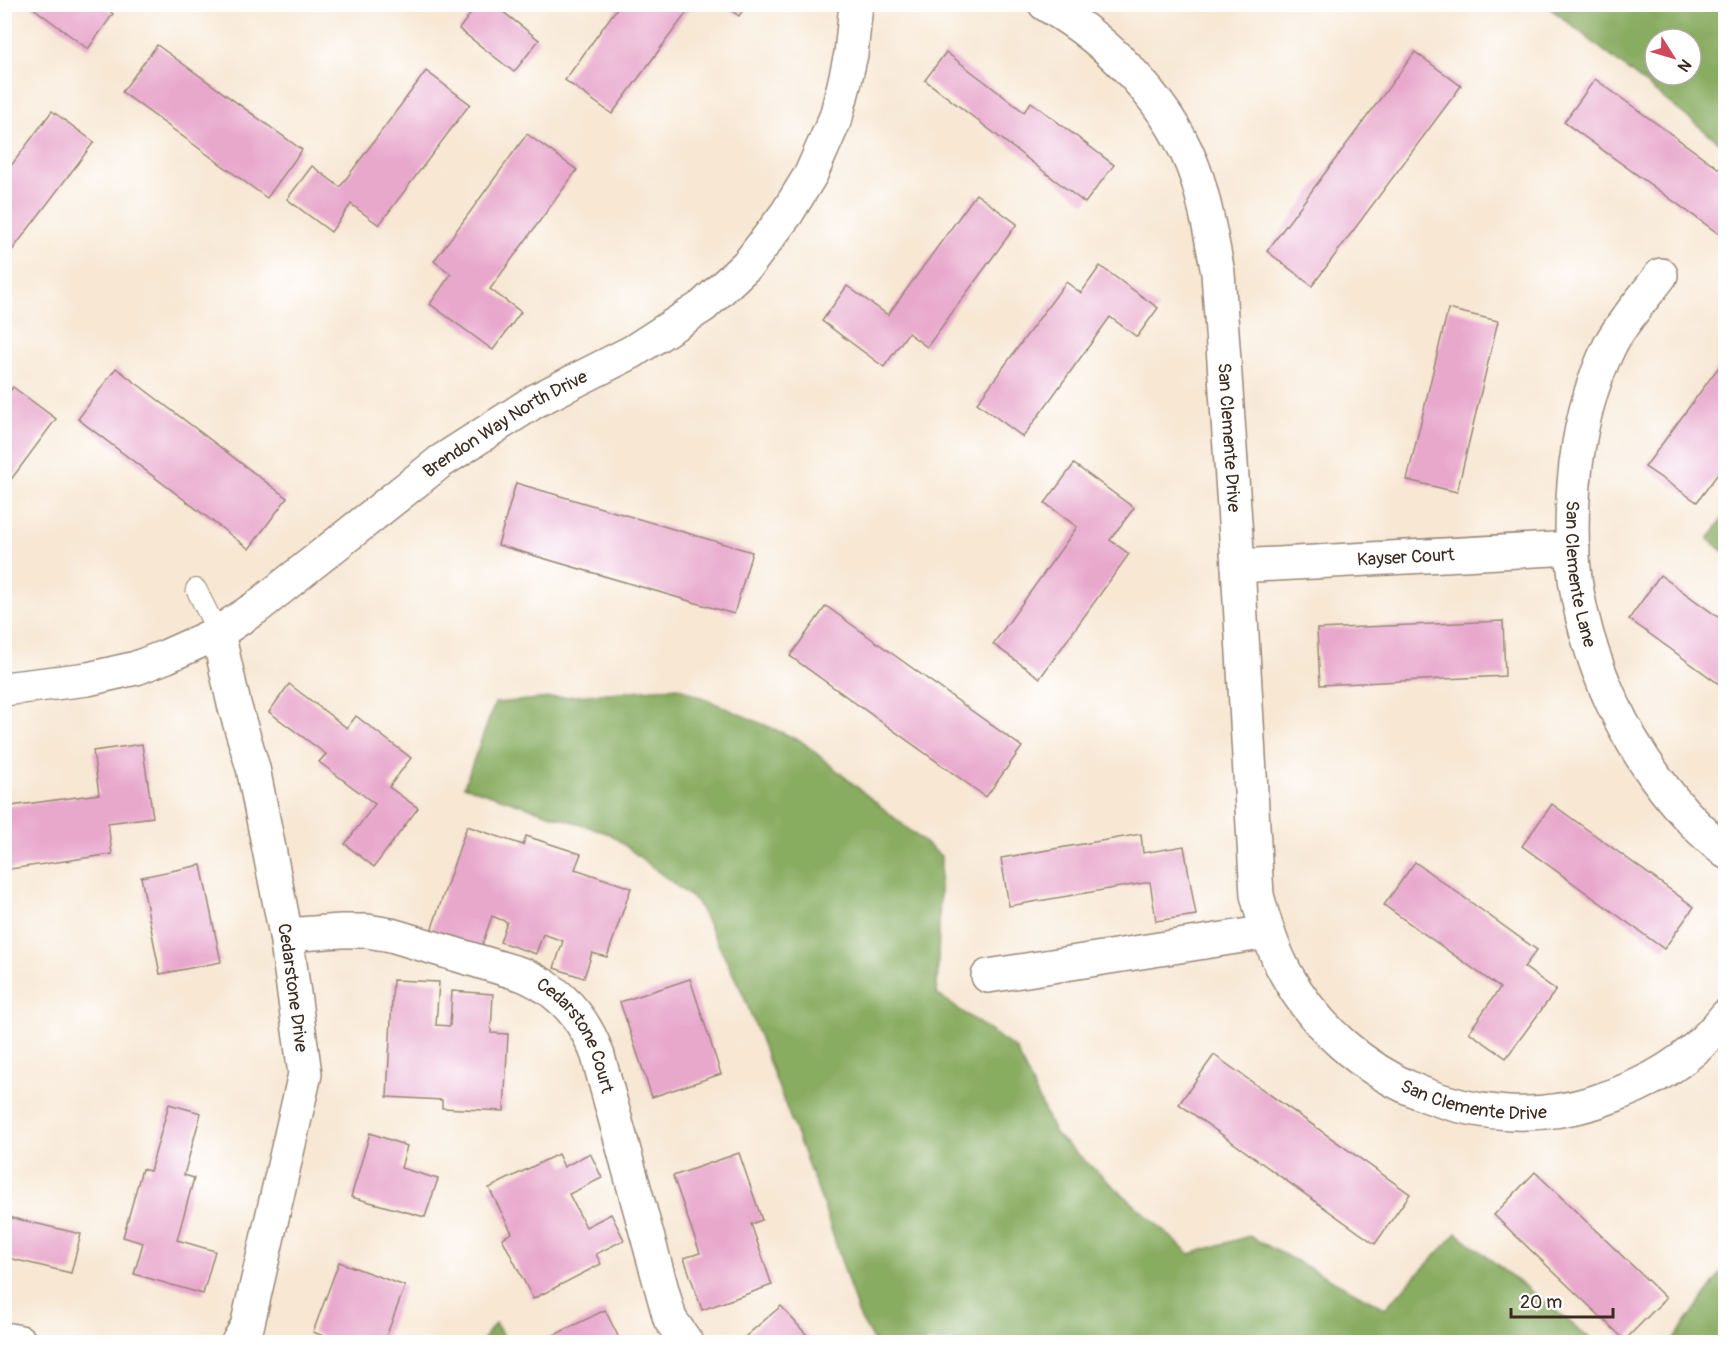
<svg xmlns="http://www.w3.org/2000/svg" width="1730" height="1347" viewBox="0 0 1730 1347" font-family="Pangolin,sans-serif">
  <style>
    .forest { fill: #88ac61; stroke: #626b40; stroke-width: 1.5; fill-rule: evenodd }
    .building { fill: #e8a8cc }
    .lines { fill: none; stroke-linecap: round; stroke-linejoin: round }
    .lane-casing { stroke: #998878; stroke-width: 22 }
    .street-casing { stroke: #998878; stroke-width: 36 }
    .lane { stroke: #fff; stroke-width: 20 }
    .street { stroke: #fff; stroke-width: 33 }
    .labels { text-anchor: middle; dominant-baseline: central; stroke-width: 5; stroke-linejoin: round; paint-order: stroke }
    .street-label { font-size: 18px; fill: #3b2a1e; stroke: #fff }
  </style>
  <rect width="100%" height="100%" fill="#fff"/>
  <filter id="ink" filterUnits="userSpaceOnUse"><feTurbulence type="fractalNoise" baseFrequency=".0167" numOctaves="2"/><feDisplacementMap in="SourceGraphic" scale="12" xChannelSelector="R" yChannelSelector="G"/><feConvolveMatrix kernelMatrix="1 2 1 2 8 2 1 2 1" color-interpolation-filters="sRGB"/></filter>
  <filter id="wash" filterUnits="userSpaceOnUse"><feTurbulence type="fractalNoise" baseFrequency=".008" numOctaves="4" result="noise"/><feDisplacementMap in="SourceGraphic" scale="24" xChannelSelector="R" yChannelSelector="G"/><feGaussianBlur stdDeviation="1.35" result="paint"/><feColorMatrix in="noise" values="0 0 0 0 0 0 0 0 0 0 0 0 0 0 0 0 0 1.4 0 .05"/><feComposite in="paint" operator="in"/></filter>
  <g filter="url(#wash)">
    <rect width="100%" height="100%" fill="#f7e7d3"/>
    <g class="forest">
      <path d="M1546,5H1725V147ZM1655,39H1691V75H1655Z"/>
      <polygon points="1725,515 1725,553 1708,539"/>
      <polygon points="678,687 801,741 941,856 937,994 1016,1049 1055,1134 1190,1254 1249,1236 1385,1308 1457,1233 1595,1342 874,1342 859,1316 823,1204 743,994 697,902 610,834 464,786 495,703"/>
      <polygon points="1725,1267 1725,1342 1672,1342"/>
      <polygon points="495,1323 508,1342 481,1342"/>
    </g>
    <g id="blocks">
      <g class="building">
        <polygon points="28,4 100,4 113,14 88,49"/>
        <polygon points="478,4 493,4 539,40 514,72 459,29"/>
        <polygon points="620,4 693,4 612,114 565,80"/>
        <polygon points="723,4 747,4 739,16"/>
        <polygon points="157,45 302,150 267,198 122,92"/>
        <polygon points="946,52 1024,112 1031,102 1114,165 1085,203 925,80"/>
        <polygon points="1415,52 1461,86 1312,286 1267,251"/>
        <polygon points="426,71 470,104 379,225 351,204 331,232 287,199 312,166 340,187"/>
        <polygon points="1595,79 1726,174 1726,239 1564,122"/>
        <polygon points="52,111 94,142 4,261 4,175"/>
        <polygon points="527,134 577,170 490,289 521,312 493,350 430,304 451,274 434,261"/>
        <polygon points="976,194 1017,224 927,347 908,333 884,367 822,321 847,286 888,315"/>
        <polygon points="1100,266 1158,308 1137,337 1110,317 1023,437 977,403 1066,282 1081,293"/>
        <polygon points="1448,309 1498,321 1457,492 1407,480"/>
        <polygon points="1726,357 1726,463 1697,502 1645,467"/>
        <polygon points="116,368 287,498 249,549 78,419"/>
        <polygon points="13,387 56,419 4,489 4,398"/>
        <polygon points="1074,464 1134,508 1110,540 1129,554 1040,678 993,644 1077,527 1045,503"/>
        <polygon points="516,483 752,552 734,614 498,545"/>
        <polygon points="1660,575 1726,623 1726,689 1629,619"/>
        <polygon points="826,606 1022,747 986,797 790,656"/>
        <polygon points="1503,621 1505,676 1320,685 1317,629"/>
        <polygon points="289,684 347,728 356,716 411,758 389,787 418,808 374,867 345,844 375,804 319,762 326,754 269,712"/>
        <polygon points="142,744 153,817 108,823 112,854 4,870 4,807 99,794 93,751"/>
        <polygon points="1552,804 1694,907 1664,949 1522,846"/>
        <polygon points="467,826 523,845 526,836 581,854 575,869 631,888 607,957 592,953 584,978 554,968 563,941 543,934 536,954 500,942 507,922 492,916 481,948 431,931"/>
        <polygon points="1141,834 1143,853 1184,846 1196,915 1156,921 1150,882 1009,906 1001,858"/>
        <polygon points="1415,862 1537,950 1524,967 1556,990 1506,1058 1469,1032 1500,988 1384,905"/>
        <polygon points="201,865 221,962 160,974 141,877"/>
        <polygon points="690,979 721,1074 652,1097 620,1002"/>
        <polygon points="393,980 439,982 436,1025 450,1026 452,991 493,994 491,1033 508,1034 504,1111 442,1108 442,1100 387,1097"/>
        <polygon points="1214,1055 1410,1194 1375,1244 1179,1104"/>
        <polygon points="169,1104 201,1113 184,1175 194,1178 177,1240 215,1251 203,1294 134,1274 143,1243 123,1237 142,1169 150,1171"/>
        <polygon points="370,1133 407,1146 401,1168 438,1179 425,1217 351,1197"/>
        <polygon points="590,1153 602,1178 569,1194 586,1227 611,1214 624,1240 596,1254 601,1264 533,1299 502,1238 512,1233 489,1188 558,1154 564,1167"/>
        <polygon points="739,1153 762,1220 751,1224 772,1285 702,1310 684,1258 700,1253 673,1176"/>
        <polygon points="1535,1172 1666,1298 1625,1340 1494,1215"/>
        <polygon points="4,1216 81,1234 71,1273 4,1257"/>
        <polygon points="339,1262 405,1286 384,1342 323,1342 326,1337 313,1332"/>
        <polygon points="781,1306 813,1342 739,1342"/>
        <polygon points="605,1310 621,1342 540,1342"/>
      </g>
    </g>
  </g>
  <g filter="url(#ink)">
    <use href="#blocks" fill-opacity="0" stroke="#998878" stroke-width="1.5"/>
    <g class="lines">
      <defs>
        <polyline id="lane" points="196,589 218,633"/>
        <g id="street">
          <path id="s1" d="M1045,4C1110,41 1173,106 1197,178C1207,210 1212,241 1218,273L1238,566L1257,895C1264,922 1272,948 1285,972C1344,1081 1476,1139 1595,1102C1648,1085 1691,1061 1726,1016"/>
          <path id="s2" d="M1661,275C1646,295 1621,323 1610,345C1588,389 1578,435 1574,484C1571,521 1571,561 1578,597C1597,694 1649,790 1726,852"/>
          <path id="s3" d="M1238,566L1573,548"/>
          <path id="s4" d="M218,633L234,704L253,768L286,935L305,1074L247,1327L238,1342"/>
          <path id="s5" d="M4,689L88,679L136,668L167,656L218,633L257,607L440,462L535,401L632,352L703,306L749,263L787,213L811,174L836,117L844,85L851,54L856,4"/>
          <path id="s6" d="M286,935L341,931H367L391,935L524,975C561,991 585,1019 598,1056L670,1319L686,1342"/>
          <polyline points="988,976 1268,932"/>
          <polyline points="4,1339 20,1342"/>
        </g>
      </defs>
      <use href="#lane" class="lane-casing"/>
      <use href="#street" class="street-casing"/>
      <use href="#lane" class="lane"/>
      <use href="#street" class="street"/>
    </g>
  </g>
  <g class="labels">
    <g class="street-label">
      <text stroke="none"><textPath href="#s5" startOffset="579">Brendon Way North Drive</textPath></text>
      <text stroke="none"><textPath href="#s1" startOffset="498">San Clemente Drive</textPath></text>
      <text stroke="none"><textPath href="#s3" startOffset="168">Kayser Court</textPath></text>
      <text stroke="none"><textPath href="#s2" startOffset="322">San Clemente Lane</textPath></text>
      <text stroke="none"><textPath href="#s4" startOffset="363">Cedarstone Drive</textPath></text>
      <text stroke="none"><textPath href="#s6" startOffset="328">Cedarstone Court</textPath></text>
      <text stroke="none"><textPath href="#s1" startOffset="1278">San Clemente Drive</textPath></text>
    </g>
  </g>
  <rect width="1730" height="1347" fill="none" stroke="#fff" stroke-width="24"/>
  <g transform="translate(1673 57) rotate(127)"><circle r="28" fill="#ffffff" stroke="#b1aaa5" stroke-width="1.5"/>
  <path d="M0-4.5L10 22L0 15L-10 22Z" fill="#d1495b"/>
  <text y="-9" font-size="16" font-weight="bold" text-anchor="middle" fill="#3b2a1e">N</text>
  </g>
  <path d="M1511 1308v9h102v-9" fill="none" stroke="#3b2a1e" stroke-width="3"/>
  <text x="1520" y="1308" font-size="18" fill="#3b2a1e" stroke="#ffffff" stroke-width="4.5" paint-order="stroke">20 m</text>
</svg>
